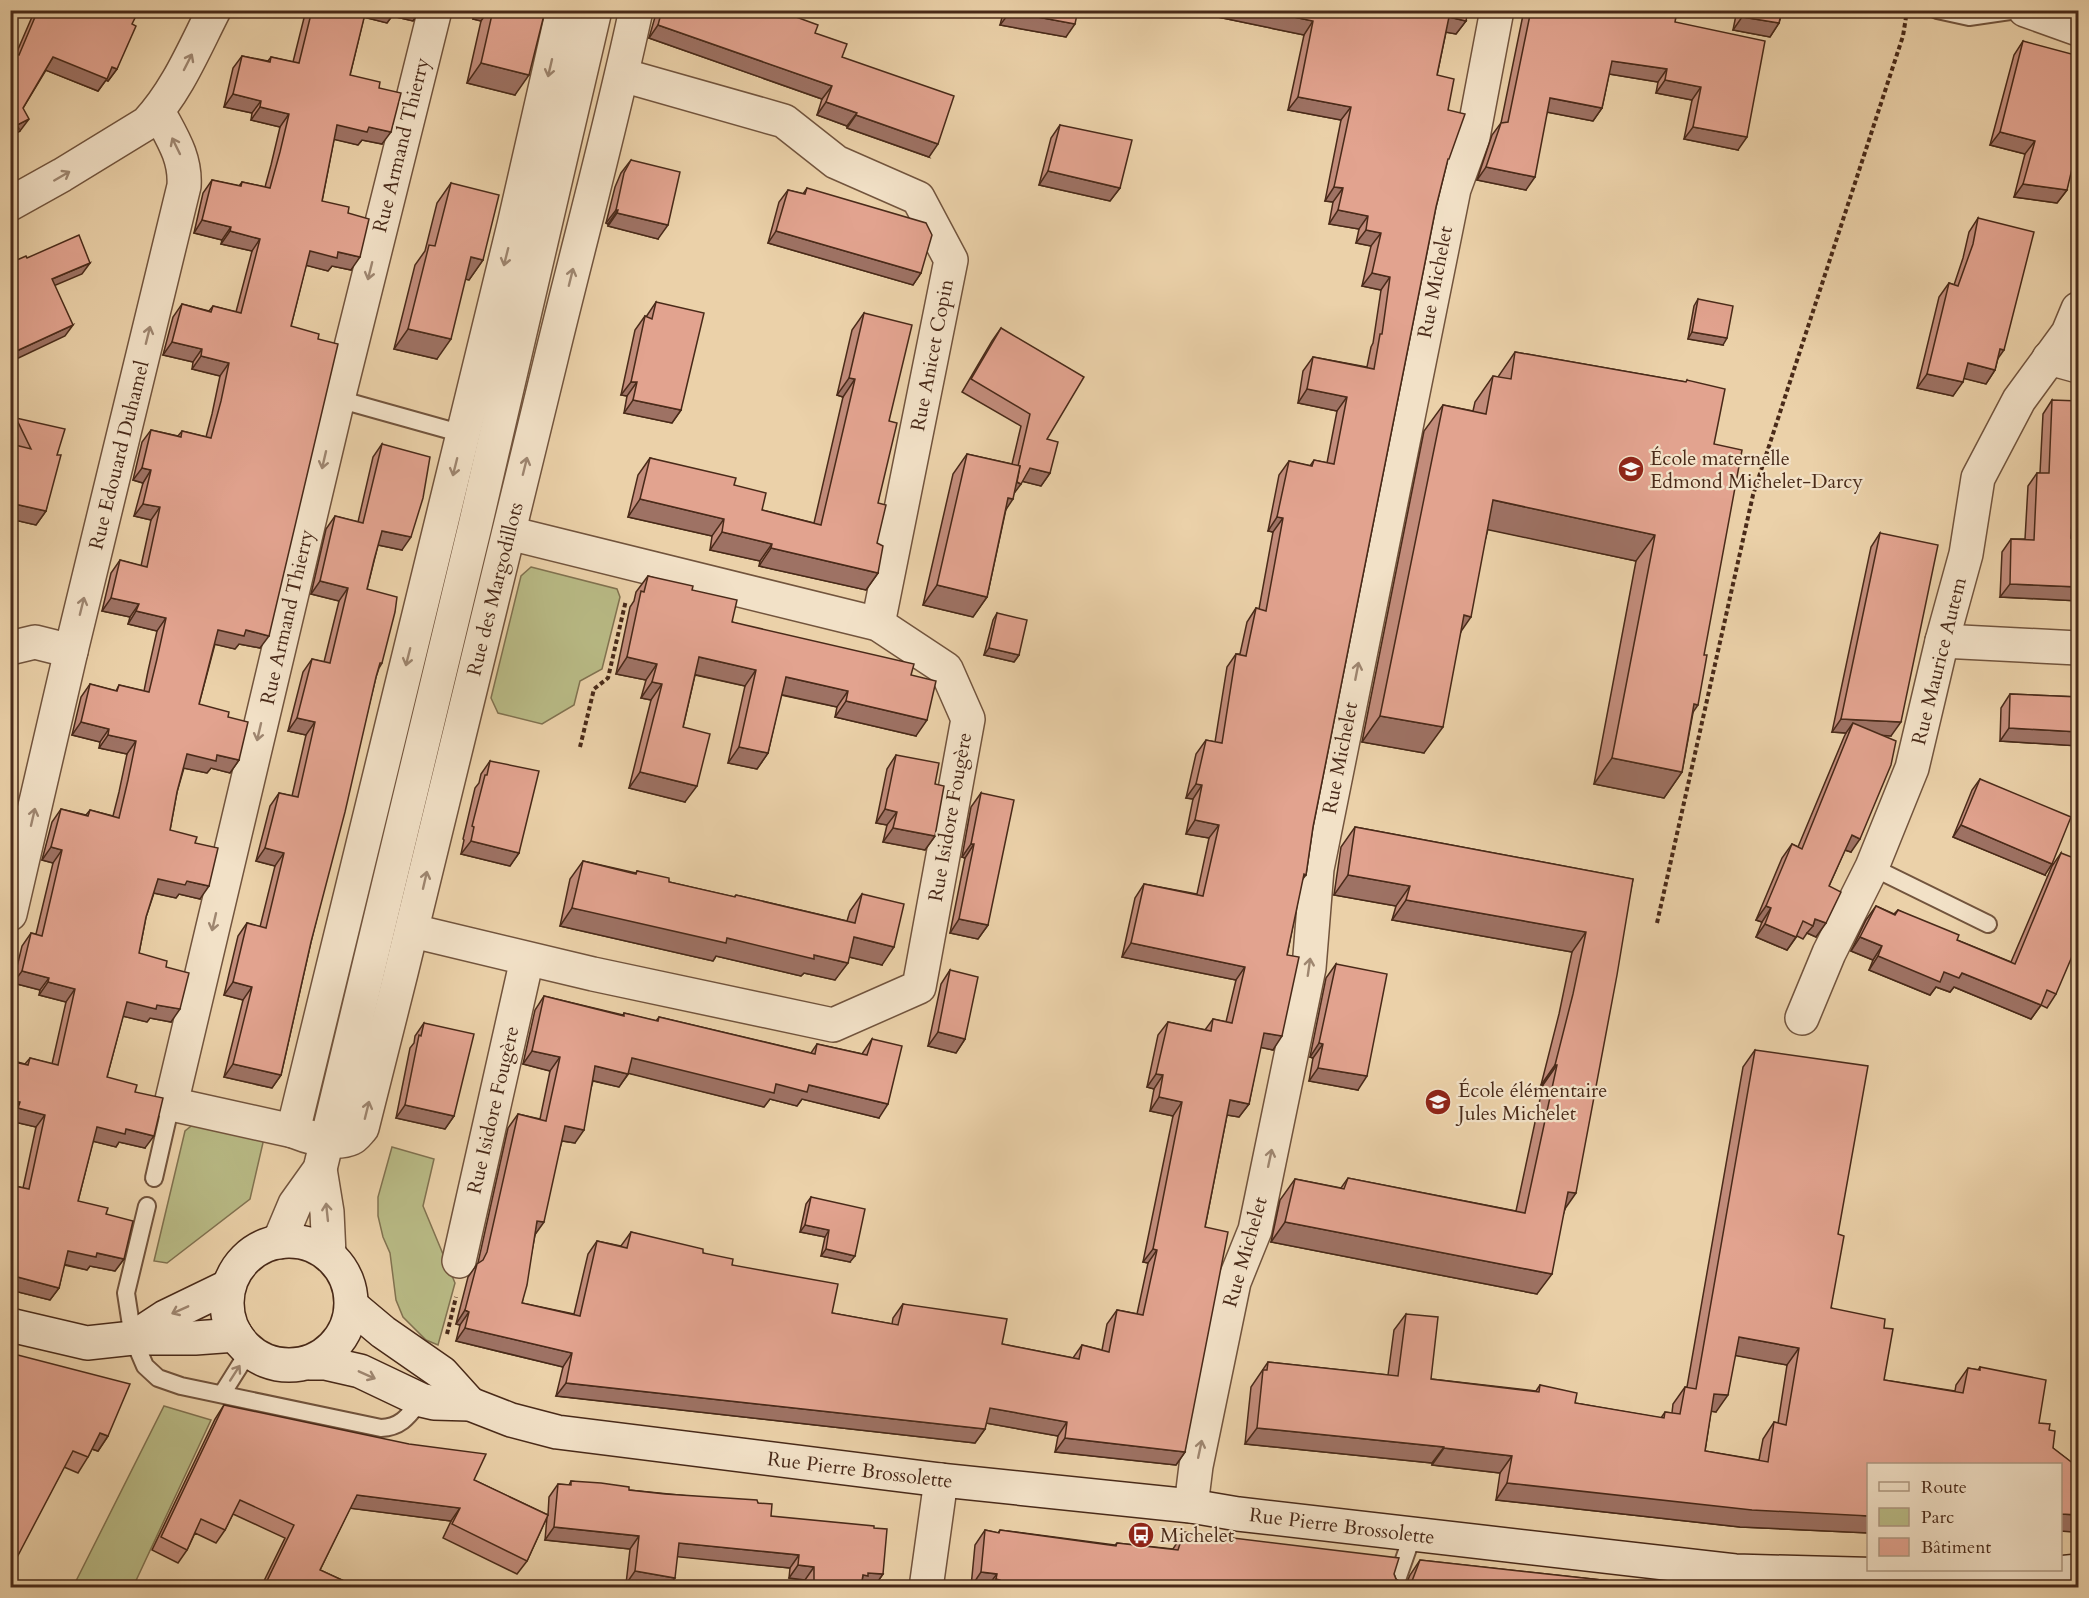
<svg xmlns="http://www.w3.org/2000/svg" width="2089" height="1598" viewBox="0 0 2089 1598" font-family="Cardo,serif">
  <style>
    .green { fill: #b9bb86; stroke: #817250; stroke-width: 1.5 }
    .lines { fill: none; stroke-linecap: round; stroke-linejoin: round }
    .service-casing { stroke: #72543d; stroke-width: 20 }
    .minor-casing { stroke: #72543d; stroke-width: 36 }
    .secondary-casing { stroke: #492a19; stroke-width: 36 }
    .path { stroke: #492a19; stroke-width: 4; stroke-dasharray: 4.5 3; stroke-linecap: butt }
    .service { stroke: #f2e1c7; stroke-width: 16 }
    .minor { stroke: #f2e1c7; stroke-width: 33 }
    .secondary { stroke: #f2e1c7; stroke-width: 33 }
    .wall { fill: #c28c7b; stroke: #492a19; stroke-width: 1.5; fill-rule: evenodd }
    .shaded-wall { fill: #9e7264; stroke: #492a19; stroke-width: 1.5 }
    .building { fill: #e2a38f; stroke: #492a19; stroke-width: 1.5; fill-rule: evenodd }
    .oneway { stroke: #9e8670 }
    .labels { text-anchor: middle; dominant-baseline: central; stroke-width: 4.5; stroke-linejoin: round; paint-order: stroke }
    .street-label { font-size: 20px; fill: #492a19; stroke: #f2e1c7 }
    .poi-label { font-size: 20px; fill: #492a19; stroke: #f2e1c7; text-anchor: start }
  </style>
  <rect width="100%" height="100%" fill="#ebd1a9"/>
  <filter id="stains"><feTurbulence type="fractalNoise" baseFrequency=".00333" numOctaves="4"/><feColorMatrix values="0 0 0 0 .2 0 0 0 0 .09 0 0 0 0 .02 0 0 0 .5 -.17"/></filter>
  <radialGradient id="worn" r=".72"><stop offset=".6" stop-color="#630" stop-opacity="0"/><stop offset="1" stop-color="#630" stop-opacity=".3"/></radialGradient>
  <g class="green">
    <polygon points="531,567 617,589 620,597 602,669 580,681 574,705 542,724 498,713 491,698 521,576"/>
    <polygon points="200,1119 265,1134 250,1199 167,1263 154,1261 185,1131"/>
    <polygon points="392,1147 434,1159 423,1206 455,1283 438,1345 426,1340 403,1317 396,1300 390,1253 383,1237 378,1216 378,1197"/>
    <polygon points="164,1406 211,1420 133,1587 73,1587"/>
  </g>
  <g class="lines">
    <defs>
      <g id="service">
        <polyline points="1937,10 1969,17 2017,10"/>
        <polyline points="338,399 463,434"/>
        <polyline points="1872,867 1988,924"/>
        <polyline points="154,1178 171,1104"/>
        <path d="M147,1206L126,1293L133,1338L145,1366L158,1378L181,1386L381,1428C402,1427 409,1415 421,1400"/>
        <polyline points="222,1394 249,1351"/>
        <polyline points="1394,1588 1413,1534"/>
      </g>
      <g id="minor">
        <path d="M563,10L514,225L293,1131C308,1137 335,1146 352,1138C355,1137 359,1131 362,1128C427,872 489,615 551,359C579,243 611,127 636,10"/>
        <polyline points="2025,10 2078,29"/>
        <polyline points="622,75 784,121 836,162 918,198 951,260 878,624"/>
        <path d="M10,204L62,175L147,123C177,91 194,49 214,10"/>
        <polyline points="2049,358 2078,366"/>
        <polyline points="1942,641 2078,648"/>
        <polyline points="10,648 35,642 71,651"/>
        <path d="M10,914L71,651L184,186C186,157 171,136 158,111"/>
        <polyline points="413,931 593,974 833,1025 919,987 968,719 946,669 878,624 509,533"/>
        <polyline points="1802,1018 1829,953 1872,867 1912,768 1942,641 1966,554 1978,478 2019,400 2068,333 2078,309"/>
        <polyline points="293,1131 171,1104 338,399 435,10"/>
        <polyline points="320,1169 327,1212 329,1255"/>
        <polyline points="279,1242 295,1204 320,1169 475,526 595,10"/>
        <polyline points="459,1261 527,959"/>
        <polyline points="1191,1506 1196,1466 1234,1282 1255,1230 1309,968 1317,869 1454,189 1473,137 1497,10"/>
        <polyline points="926,1588 941,1480"/>
      </g>
      <g id="secondary">
        <circle cx="289" cy="1303" r="62"/>
        <polyline points="352,1306 383,1332 442,1373 470,1404"/>
        <polyline points="10,1325 87,1343 133,1338 195,1338 236,1335"/>
        <polyline points="133,1338 165,1317 229,1286"/>
        <polyline points="310,1363 325,1363 360,1371 421,1400 434,1403 470,1404 511,1420 557,1432 941,1480 1191,1506 1238,1514 1735,1571 1930,1576 2028,1576 2078,1571"/>
      </g>
    </defs>
    <use href="#service" class="service-casing"/>
    <use href="#minor" class="minor-casing"/>
    <use href="#secondary" class="secondary-casing"/>
    <g class="path">
      <polyline points="580,747 594,689 608,678 626,600"/>
      <polyline points="1657,923 1753,495 1903,36 1907,11"/>
      <polyline points="447,1334 456,1297"/>
    </g>
    <use href="#service" class="service"/>
    <use href="#minor" class="minor"/>
    <use href="#secondary" class="secondary"/>
  </g>
  <g class="wall">
    <polygon points="35,10 76,10 80,12 81,10 129,10 132,24 117,69 108,81 106,80 98,91 46,70 23,108 20,131 15,134 16,54"/>
    <polygon points="306,10 420,10 413,21 392,16 387,23 364,17 350,75 379,88 382,144 362,140 358,145 334,139 322,201 348,213 351,270 332,266 328,271 306,265 291,326 260,648 239,644 235,649 215,644 199,704 228,717 239,760 230,773 211,768 207,773 184,768 177,792 170,830 195,843 200,899 179,894 176,898 154,893 146,917 139,953 166,967 171,1022 150,1018 147,1022 123,1016 107,1077 135,1092 145,1148 119,1142 116,1147 93,1141 78,1201 106,1214 124,1259 115,1271 90,1266 87,1270 64,1265 59,1288 50,1300 10,1290 10,1185 23,1188 36,1127 10,1121 10,1060 25,1064 30,1058 52,1064 66,1002 39,995 40,990 13,983 22,946 31,933 36,934 53,863 42,860 52,822 61,809 86,815 90,810 113,816 119,792 127,754 99,748 100,742 72,735 81,697 90,684 116,691 119,685 144,691 148,671 157,631 128,624 130,617 102,611 111,573 120,560 141,566 151,520 134,516 143,483 133,480 142,442 151,430 178,436 182,431 206,437 212,414 220,376 192,369 193,362 163,355 173,317 182,304 209,311 213,306 236,312 252,251 221,244 222,240 194,233 203,193 212,180 239,186 242,182 265,187 271,165 280,127 251,120 252,113 224,107 233,68 242,56 268,61 271,57 293,62"/>
    <polygon points="475,10 545,11 515,95 467,83 481,21 473,19"/>
    <polygon points="657,10 777,10 815,33 842,57 929,157 847,128 847,126 817,115 822,99 649,38"/>
    <polygon points="1004,10 1078,10 1066,37 1000,25"/>
    <polygon points="1184,10 1466,21 1456,34 1446,32 1437,75 1448,110 1447,163 1436,207 1313,827 1306,875 1302,880 1287,955 1273,1050 1260,1047 1249,1104 1239,1117 1227,1115 1205,1227 1185,1452 1176,1465 1055,1452 1058,1436 986,1423 985,1429 975,1443 556,1396 563,1367 456,1341 460,1325 456,1324 468,1277 478,1263 508,1128 518,1114 540,1119 550,1071 523,1064 535,1010 544,996 623,1015 624,1013 656,1021 659,1017 811,1053 817,1044 862,1054 872,1039 879,1118 802,1099 797,1106 770,1099 764,1107 629,1073 619,1087 593,1081 575,1143 562,1141 535,1235 522,1303 574,1314 588,1254 597,1241 621,1246 631,1232 703,1253 732,1265 832,1313 892,1324 893,1318 903,1304 1002,1344 1073,1358 1082,1345 1102,1350 1107,1324 1117,1310 1137,1314 1148,1263 1143,1262 1173,1116 1150,1111 1154,1089 1147,1087 1158,1035 1168,1022 1205,1030 1213,1019 1226,1022 1236,980 1122,957 1135,898 1144,884 1197,894 1209,838 1186,834 1193,799 1186,798 1196,754 1206,740 1215,742 1227,667 1236,654 1240,654 1247,622 1256,608 1259,609 1273,532 1268,531 1279,475 1289,461 1310,466 1314,460 1327,463 1337,411 1298,403 1303,371 1313,357 1367,367 1371,347 1373,343 1381,290 1362,286 1371,246 1356,243 1359,229 1329,224 1333,202 1325,201 1341,120 1288,110 1304,35"/>
    <polygon points="1524,10 1677,10 1675,22 1738,150 1684,139 1692,100 1656,93 1658,82 1609,74 1602,108 1593,121 1547,112 1526,190 1477,180 1492,135 1501,123"/>
    <polygon points="1737,10 1785,10 1781,16 1779,23 1770,37 1733,30"/>
    <polygon points="2023,41 2072,151 2067,190 2057,203 2014,197 2025,154 1990,145 2014,55"/>
    <polygon points="1060,125 1120,188 1110,201 1039,185 1051,138"/>
    <polygon points="631,160 658,239 608,226 608,224 606,223 615,187 621,173"/>
    <polygon points="451,183 483,260 469,280 465,279 437,359 394,349 415,265 425,251 437,203"/>
    <polygon points="807,188 921,273 913,285 768,243 779,202 788,190 803,194"/>
    <polygon points="1978,218 1998,358 1995,370 1986,384 1964,378 1953,396 1917,388 1939,297 1949,283 1954,285 1963,258 1969,232"/>
    <polygon points="1698,299 1723,345 1688,339 1694,306"/>
    <polygon points="656,302 681,410 672,423 624,413 627,396 621,395 635,330 645,316 646,317"/>
    <polygon points="864,313 889,421 878,503 877,543 878,573 866,590 759,566 760,561 710,550 712,536 628,517 638,475 650,458 734,485 762,510 814,523 843,397 837,395 852,330"/>
    <polygon points="1001,328 1047,439 1050,473 1041,486 1022,481 1014,493 1006,509 987,597 973,617 923,605 953,474 967,454 1012,464 1021,426 962,392 992,341"/>
    <polygon points="1515,352 1686,382 1687,380 1714,444 1693,713 1682,772 1664,798 1594,784 1636,561 1488,529 1461,631 1424,753 1362,742 1424,431 1443,405 1473,411 1475,402 1493,376 1498,377"/>
    <polygon points="2052,400 2074,491 2071,538 2079,538 2079,601 2000,597 2002,552 2011,539 2025,539 2028,486 2037,473 2040,473 2043,414"/>
    <polygon points="16,418 57,455 46,511 36,525 10,519 10,451 14,446 10,440 10,426"/>
    <polygon points="382,444 402,550 378,545 367,589 382,663 379,668 376,677 311,942 281,1075 272,1088 224,1077 243,1000 224,995 238,936 247,923 260,927 275,866 256,861 270,806 279,793 292,796 306,735 288,731 303,672 312,659 324,662 339,601 311,594 326,529 335,516 358,522 373,457"/>
    <polygon points="1880,533 1891,736 1881,735 1851,852 1845,850 1829,886 1816,937 1807,933 1803,939 1797,936 1787,950 1756,937 1762,922 1756,920 1782,858 1792,844 1798,847 1844,737 1846,733 1832,732 1871,547"/>
    <polygon points="648,576 692,590 732,622 911,675 916,736 835,717 837,707 781,695 768,753 757,769 728,763 745,686 695,675 683,727 685,802 629,788 651,700 641,698 646,680 616,674 630,607 634,601 636,592"/>
    <polygon points="997,613 1019,655 1014,662 984,655 993,620"/>
    <polygon points="2010,694 2079,697 2079,746 2000,741 2001,708"/>
    <polygon points="896,755 935,784 935,836 925,850 883,842 887,825 876,823 887,769"/>
    <polygon points="490,761 519,853 510,866 461,854 464,840 463,839 475,788 479,783 481,774"/>
    <polygon points="1980,779 2045,875 1953,837 1972,790"/>
    <polygon points="981,793 988,925 978,939 950,933 965,858 962,857 971,807"/>
    <polygon points="1355,827 1633,879 1565,1209 1537,1294 1271,1242 1280,1200 1295,1179 1341,1188 1348,1178 1516,1211 1543,1085 1541,1085 1559,1014 1572,952 1392,920 1396,906 1334,895 1341,847"/>
    <polygon points="2061,853 2056,994 2047,1008 2041,1005 2031,1019 1954,987 1950,992 1936,987 1930,995 1869,970 1873,960 1851,951 1866,920 1876,906 1894,914 1898,910 1957,940 2011,962 2052,866"/>
    <polygon points="583,861 636,873 637,871 669,882 734,897 736,895 847,921 850,911 862,894 882,965 849,957 835,980 804,973 801,976 716,956 713,961 560,926 570,879"/>
    <polygon points="1336,964 1358,1090 1309,1081 1313,1058 1310,1057 1326,978"/>
    <polygon points="950,970 965,1039 956,1053 928,1046 941,984"/>
    <polygon points="424,1023 454,1116 445,1129 396,1118 410,1048 414,1043 415,1036"/>
    <path d="M1755,1050L1838,1234L1831,1308L1884,1328V1380L1955,1391L1956,1385L1968,1368L1978,1370L1980,1367L2039,1423L2049,1430L2053,1448L2079,1468V1523L2072,1532L2061,1464H1869V1533L1740,1527L1496,1500L1500,1473L1432,1465V1463L1245,1444L1251,1387L1268,1362L1388,1375L1394,1330L1406,1314L1431,1379L1536,1391L1540,1385L1575,1403L1661,1418L1665,1412L1672,1413L1673,1404L1685,1387H1687L1743,1067ZM1735,1355L1787,1365L1778,1423L1774,1422L1763,1439L1759,1460L1705,1451L1711,1411L1716,1412Z"/>
    <polygon points="811,1197 850,1262 821,1256 825,1237 800,1232 806,1204"/>
    <polygon points="10,1353 108,1436 98,1451 92,1449 88,1457 78,1473 64,1467 10,1568"/>
    <polygon points="224,1405 474,1480 548,1515 549,1497 558,1484 569,1485 571,1481 629,1490 758,1503 771,1516 883,1574 874,1587 861,1586 861,1587 805,1587 805,1580 789,1578 790,1568 677,1556 626,1584 630,1549 545,1540 547,1517 527,1561 517,1574 443,1538 451,1521 350,1508 320,1570 357,1587 261,1587 285,1538 233,1514 225,1530 216,1543 195,1533 187,1550 178,1563 152,1550 215,1419"/>
    <polygon points="985,1530 998,1533 1000,1530 1115,1545 1117,1543 1173,1549 1184,1532 1394,1574 1396,1579 1402,1583 1407,1582 1410,1575 1420,1560 1666,1587 971,1587 975,1545"/>
  </g>
  <g class="shaded-wall">
    <polygon points="363,10 420,10 413,21 392,16 387,23 359,16"/>
    <polygon points="479,10 489,10 481,21 473,19"/>
    <polygon points="1184,10 1261,10 1313,21 1304,35"/>
    <polygon points="1010,12 1075,24 1066,37 1000,25"/>
    <polygon points="1449,17 1466,21 1456,34 1439,31"/>
    <polygon points="1742,17 1779,23 1770,37 1733,30"/>
    <polygon points="658,25 832,86 822,99 649,38"/>
    <polygon points="53,57 112,67 117,69 108,81 106,80 98,91 45,70"/>
    <polygon points="1612,61 1667,69 1658,82 1603,73"/>
    <polygon points="481,63 529,75 515,95 467,83"/>
    <polygon points="1665,80 1701,87 1692,100 1656,93"/>
    <polygon points="233,94 261,101 252,113 224,107"/>
    <polygon points="1298,97 1351,107 1341,120 1288,110"/>
    <polygon points="1550,98 1602,108 1593,121 1541,111"/>
    <polygon points="826,102 857,113 847,126 817,115"/>
    <polygon points="260,107 289,114 280,127 251,120"/>
    <polygon points="856,115 938,144 929,157 847,128"/>
    <polygon points="29,119 20,131 15,134 10,140 10,133 17,125"/>
    <polygon points="337,125 369,127 391,132 382,144 362,140 358,145 328,138"/>
    <polygon points="1693,127 1747,137 1738,150 1684,139"/>
    <polygon points="2000,132 2035,141 2025,154 1990,145"/>
    <polygon points="1486,167 1535,177 1526,190 1477,180"/>
    <polygon points="1048,171 1120,188 1110,201 1039,185"/>
    <polygon points="2023,184 2067,190 2057,203 2014,197"/>
    <polygon points="1334,187 1343,188 1333,202 1325,201"/>
    <polygon points="616,210 618,210 608,224 606,223"/>
    <polygon points="1338,210 1368,216 1359,229 1329,224"/>
    <polygon points="617,213 668,225 658,239 608,226"/>
    <polygon points="202,220 231,227 222,240 194,233"/>
    <polygon points="1366,230 1381,233 1371,246 1356,243"/>
    <polygon points="230,231 260,239 252,251 221,244"/>
    <polygon points="776,231 921,273 913,285 768,243"/>
    <polygon points="310,251 338,252 360,257 351,270 332,266 328,271 301,264"/>
    <polygon points="471,257 483,260 469,280 457,277"/>
    <polygon points="90,263 82,274 44,290 52,279"/>
    <polygon points="1372,273 1390,277 1381,290 1362,286"/>
    <polygon points="73,325 65,336 10,362 10,354"/>
    <polygon points="408,329 451,339 437,359 394,349"/>
    <polygon points="1692,332 1727,338 1723,345 1688,339"/>
    <polygon points="172,342 202,349 193,362 163,355"/>
    <polygon points="2000,349 2004,350 1994,364"/>
    <polygon points="201,356 229,363 220,376 192,369"/>
    <polygon points="1968,363 1995,370 1986,384 1958,377"/>
    <polygon points="1927,374 1963,382 1953,396 1917,388"/>
    <polygon points="849,378 855,379 843,397 837,395"/>
    <polygon points="631,382 637,382 627,396 621,395"/>
    <polygon points="1307,389 1347,397 1337,411 1298,403"/>
    <polygon points="633,400 681,410 672,423 624,413"/>
    <polygon points="142,468 151,470 143,483 133,480"/>
    <polygon points="1030,468 1050,473 1041,486 1021,481"/>
    <polygon points="2075,477 2079,477 2079,491 2065,490"/>
    <polygon points="1014,481 1021,484 1012,496"/>
    <polygon points="1008,498 1013,499 999,520"/>
    <polygon points="640,499 724,519 712,536 628,517"/>
    <polygon points="1493,500 1655,535 1636,561 1475,527"/>
    <polygon points="10,503 46,511 36,525 10,519"/>
    <polygon points="143,504 160,507 151,520 134,516"/>
    <polygon points="1277,517 1283,518 1273,532 1268,531"/>
    <polygon points="382,531 411,537 402,550 373,544"/>
    <polygon points="722,532 772,544 760,561 710,550"/>
    <polygon points="771,548 878,573 866,590 759,566"/>
    <polygon points="320,581 348,588 339,601 311,594"/>
    <polygon points="2010,584 2079,587 2079,601 2000,597"/>
    <polygon points="937,585 987,597 973,617 923,605"/>
    <polygon points="111,598 139,604 130,617 102,611"/>
    <polygon points="136,611 166,618 157,631 128,624"/>
    <polygon points="1464,615 1471,617 1453,643"/>
    <polygon points="218,630 246,630 269,636 260,648 239,644 235,649 209,643"/>
    <polygon points="989,648 1019,655 1014,662 984,655"/>
    <polygon points="627,657 657,664 646,680 616,674"/>
    <polygon points="699,657 756,670 745,686 688,673"/>
    <polygon points="786,677 848,691 837,707 774,693"/>
    <polygon points="652,682 662,684 651,700 641,698"/>
    <polygon points="846,701 927,720 916,736 835,717"/>
    <polygon points="1694,704 1698,705 1680,731"/>
    <polygon points="1380,716 1443,727 1424,753 1362,742"/>
    <polygon points="297,718 315,722 306,735 288,731"/>
    <polygon points="1841,719 1901,722 1891,736 1849,733 1853,723 1846,733 1832,732"/>
    <polygon points="81,722 109,729 100,742 72,735"/>
    <polygon points="2009,728 2079,732 2079,746 2000,741"/>
    <polygon points="108,735 136,741 127,754 99,748"/>
    <polygon points="739,747 768,753 757,769 728,763"/>
    <polygon points="187,754 217,755 239,760 230,773 211,768 207,773 178,767"/>
    <polygon points="1612,758 1682,772 1664,798 1594,784"/>
    <polygon points="640,772 697,786 685,802 629,788"/>
    <polygon points="1196,784 1202,785 1193,799 1186,798"/>
    <polygon points="885,809 897,812 887,825 876,823"/>
    <polygon points="1195,820 1219,825 1209,838 1186,834"/>
    <polygon points="1961,825 2052,864 2045,875 1953,837"/>
    <polygon points="893,828 935,836 925,850 883,842"/>
    <polygon points="1852,835 1860,839 1851,852 1842,849"/>
    <polygon points="471,841 519,853 510,866 461,854"/>
    <polygon points="971,844 974,844 965,858 962,857"/>
    <polygon points="51,847 62,850 53,863 42,860"/>
    <polygon points="265,848 284,853 275,866 256,861"/>
    <polygon points="1348,875 1410,886 1396,906 1334,895"/>
    <polygon points="158,879 187,881 209,886 200,899 179,894 176,898 149,892"/>
    <polygon points="1406,900 1586,932 1572,952 1392,920"/>
    <polygon points="1766,906 1771,908 1762,922 1756,920"/>
    <polygon points="572,908 814,955 848,963 835,980 804,973 801,976 716,956 713,961 560,926"/>
    <polygon points="959,919 988,925 978,939 950,933"/>
    <polygon points="1815,919 1826,923 1816,937 1807,933 1813,926"/>
    <polygon points="1765,924 1796,937 1787,950 1756,937"/>
    <polygon points="854,937 894,947 882,965 841,955"/>
    <polygon points="1860,937 1882,946 1873,960 1851,951"/>
    <polygon points="1131,943 1245,967 1236,980 1122,957"/>
    <polygon points="1878,956 1944,972 1962,973 2041,1005 2031,1019 1954,987 1950,992 1936,987 1930,995 1869,970"/>
    <polygon points="22,971 49,978 40,990 13,983"/>
    <polygon points="48,982 75,989 66,1002 39,995"/>
    <polygon points="233,982 252,987 243,1000 224,995"/>
    <polygon points="127,1002 157,1005 180,1009 171,1022 150,1018 147,1022 118,1015"/>
    <polygon points="938,1032 965,1039 956,1053 928,1046"/>
    <polygon points="1264,1033 1282,1036 1273,1050 1254,1046"/>
    <polygon points="1319,1043 1323,1044 1313,1058 1310,1057"/>
    <polygon points="532,1051 560,1057 550,1071 523,1064"/>
    <polygon points="632,1058 776,1084 809,1085 888,1104 879,1118 802,1099 797,1106 770,1099 764,1107 623,1072"/>
    <polygon points="233,1064 281,1075 272,1088 224,1077"/>
    <polygon points="1555,1065 1557,1065 1543,1085 1541,1085"/>
    <polygon points="595,1066 628,1074 619,1087 586,1079"/>
    <polygon points="1318,1068 1367,1076 1358,1090 1309,1081"/>
    <polygon points="1156,1074 1163,1075 1154,1089 1147,1087"/>
    <polygon points="1159,1097 1182,1102 1173,1116 1150,1111"/>
    <polygon points="10,1100 20,1102 11,1115 10,1115"/>
    <polygon points="1230,1100 1249,1104 1239,1117 1221,1114"/>
    <polygon points="405,1105 454,1116 445,1129 396,1118"/>
    <polygon points="18,1108 45,1115 36,1127 10,1121 10,1119"/>
    <polygon points="565,1126 584,1130 575,1143 556,1140"/>
    <polygon points="97,1127 126,1129 154,1136 145,1148 119,1142 116,1147 88,1140"/>
    <polygon points="1568,1192 1576,1193 1562,1213"/>
    <polygon points="537,1221 544,1222 534,1236"/>
    <polygon points="1285,1222 1552,1274 1537,1294 1271,1242"/>
    <polygon points="805,1225 829,1230 825,1237 800,1232"/>
    <polygon points="10,1237 16,1239 10,1246"/>
    <polygon points="826,1249 855,1256 850,1262 821,1256"/>
    <polygon points="1153,1249 1157,1250 1148,1263 1143,1262"/>
    <polygon points="68,1251 97,1253 124,1259 115,1271 90,1266 87,1270 59,1263"/>
    <polygon points="10,1275 59,1288 50,1300 10,1290"/>
    <polygon points="465,1310 469,1312 460,1325 456,1324"/>
    <polygon points="465,1328 572,1353 563,1367 456,1341"/>
    <polygon points="1739,1337 1799,1348 1787,1365 1727,1354"/>
    <polygon points="566,1383 985,1429 975,1443 556,1396"/>
    <polygon points="1714,1394 1728,1395 1716,1412 1702,1410"/>
    <polygon points="990,1408 1067,1422 1058,1436 980,1422"/>
    <polygon points="1257,1428 1444,1447 1432,1463 1245,1444"/>
    <polygon points="100,1433 108,1436 98,1451 89,1448"/>
    <polygon points="1065,1438 1185,1452 1176,1465 1055,1452"/>
    <polygon points="1444,1448 1512,1456 1500,1473 1432,1465"/>
    <polygon points="1507,1483 1869,1516 1869,1533 1740,1527 1496,1500"/>
    <polygon points="357,1495 460,1508 451,1521 348,1508"/>
    <polygon points="2061,1514 2079,1515 2079,1523 2072,1532 2061,1531"/>
    <polygon points="554,1527 639,1536 630,1549 545,1540"/>
    <polygon points="679,1543 799,1555 790,1568 670,1556"/>
    <polygon points="798,1565 814,1567 805,1580 789,1578"/>
    <polygon points="635,1571 675,1578 668,1587 644,1587 626,1584"/>
    <polygon points="981,1572 997,1574 987,1587 971,1587"/>
    <polygon points="868,1573 883,1574 874,1587 861,1586 863,1575"/>
    <polygon points="996,1579 1000,1580 995,1587 990,1587"/>
  </g>
  <g class="building">
    <polygon points="38,10 76,10 82,13 83,10 129,10 137,14 132,24 136,26 117,69 112,67 107,79 53,57 23,108 29,119 17,125 19,129 10,133 10,51 19,55"/>
    <polygon points="312,10 366,10 350,75 380,82 379,88 401,93 391,132 369,127 367,132 337,125 322,201 349,207 348,213 369,219 360,257 338,252 337,258 310,251 291,326 319,334 318,339 338,344 269,636 246,630 244,636 218,630 199,704 229,712 228,717 248,722 239,760 217,755 216,761 187,754 177,792 170,830 197,837 195,843 218,848 209,886 187,881 185,885 158,879 146,917 139,953 167,961 166,967 189,973 180,1009 157,1005 156,1009 127,1002 107,1077 137,1085 135,1092 163,1098 154,1136 126,1129 125,1134 97,1127 78,1201 108,1208 106,1214 133,1221 124,1259 97,1253 96,1257 68,1251 59,1288 10,1275 10,1267 16,1239 10,1237 10,1185 29,1189 45,1115 18,1108 20,1102 10,1100 10,1061 28,1065 30,1058 58,1065 75,989 48,982 49,978 22,971 31,933 42,936 62,850 51,847 61,809 88,816 90,810 119,818 128,780 136,741 108,735 109,729 81,722 90,684 117,691 119,685 149,692 157,659 166,618 136,611 139,604 111,598 120,560 147,567 160,507 143,504 151,470 142,468 151,430 181,437 182,431 211,438 221,401 229,363 201,356 202,349 172,342 182,304 211,312 213,306 241,313 260,239 230,231 231,227 202,220 212,180 241,186 242,182 270,188 280,152 289,114 260,107 261,101 233,94 242,56 270,62 271,57 299,63"/>
    <polygon points="493,10 545,11 529,75 481,63"/>
    <polygon points="662,10 777,10 818,25 815,33 847,44 842,57 954,96 938,144 856,115 857,113 826,102 832,86 658,25"/>
    <polygon points="1010,10 1078,10 1075,24 1010,12"/>
    <polygon points="1261,10 1468,10 1466,21 1449,17 1437,75 1454,79 1448,110 1465,114 1449,159 1448,159 1436,207 1313,827 1306,875 1304,874 1287,955 1299,957 1282,1036 1264,1033 1249,1104 1230,1100 1205,1227 1228,1232 1185,1452 1065,1438 1067,1422 990,1408 985,1429 566,1383 572,1353 465,1328 469,1312 465,1310 477,1264 483,1260 487,1252 518,1114 546,1121 560,1057 532,1051 544,996 624,1016 624,1013 658,1021 659,1017 815,1054 817,1044 867,1055 872,1039 902,1046 888,1104 809,1085 807,1092 776,1084 774,1093 632,1058 628,1074 595,1066 584,1130 565,1126 544,1222 537,1221 527,1285 522,1303 580,1316 597,1241 627,1248 631,1232 703,1249 703,1253 733,1259 732,1265 838,1284 832,1313 898,1325 903,1304 1007,1319 1002,1344 1079,1359 1082,1345 1109,1352 1117,1310 1143,1315 1157,1250 1153,1249 1182,1102 1159,1097 1163,1075 1156,1074 1168,1022 1211,1031 1213,1019 1232,1023 1245,967 1131,943 1144,884 1203,896 1219,825 1195,820 1202,785 1196,784 1206,740 1222,743 1236,654 1246,656 1256,608 1266,611 1283,518 1277,517 1289,461 1312,466 1314,460 1334,464 1347,397 1307,389 1313,357 1374,369 1380,334 1382,334 1390,277 1372,273 1381,233 1366,230 1368,216 1338,210 1343,188 1334,187 1351,107 1298,97 1313,21"/>
    <polygon points="1531,10 1677,10 1675,22 1765,41 1747,137 1693,127 1701,87 1665,80 1667,69 1612,61 1602,108 1550,98 1535,177 1486,167 1501,123 1508,122"/>
    <polygon points="1744,10 1782,10 1779,23 1742,17"/>
    <polygon points="2023,41 2079,56 2079,127 2072,151 2076,152 2067,190 2023,184 2035,141 2000,132"/>
    <polygon points="1060,125 1132,140 1120,188 1048,171"/>
    <polygon points="631,160 680,172 668,225 617,213 618,210 616,210 624,173"/>
    <polygon points="451,183 499,195 483,260 471,257 451,339 408,329 429,245 435,246"/>
    <polygon points="807,188 926,223 932,235 921,273 776,231 788,190 805,194"/>
    <polygon points="1978,218 2034,232 2004,350 2000,349 1995,370 1968,363 1963,382 1927,374 1949,283 1958,286 1973,244"/>
    <polygon points="79,235 90,263 52,279 73,325 10,354 10,263 26,256 27,258"/>
    <polygon points="1698,299 1733,306 1727,338 1692,332"/>
    <polygon points="656,302 704,313 681,410 633,400 637,382 631,382 645,316 652,319"/>
    <polygon points="864,313 912,325 889,421 897,423 878,503 886,505 877,543 883,546 878,573 771,548 772,544 722,532 724,519 640,499 650,458 736,478 734,485 766,493 762,510 821,525 855,379 849,378"/>
    <polygon points="1001,328 1084,377 1047,439 1058,442 1050,473 1030,468 1021,484 1017,482 1020,466 1018,466 1030,414 971,379"/>
    <polygon points="1515,352 1686,382 1687,380 1725,389 1714,444 1742,450 1704,655 1707,655 1698,705 1694,704 1682,772 1612,758 1655,535 1493,500 1471,617 1464,615 1443,727 1380,716 1443,405 1486,414 1493,376 1511,379"/>
    <polygon points="2052,400 2079,401 2079,477 2075,477 2071,538 2079,538 2079,587 2010,584 2011,539 2034,540 2037,473 2049,473"/>
    <polygon points="16,418 65,429 57,455 61,455 46,511 10,503 10,463 15,445 31,449"/>
    <polygon points="382,444 430,457 423,498 411,537 382,531 374,560 367,589 397,597 395,612 382,663 380,663 376,677 345,812 311,942 281,1075 233,1064 252,987 233,982 247,923 266,928 284,853 265,848 279,793 298,797 315,722 297,718 312,659 330,663 348,588 320,581 335,516 363,523"/>
    <polygon points="967,454 1020,466 1013,499 1008,498 987,597 937,585"/>
    <polygon points="1880,533 1938,545 1901,722 1841,719"/>
    <polygon points="648,576 693,586 692,590 737,600 732,622 914,664 911,675 936,681 927,720 846,701 848,691 786,677 768,753 739,747 756,670 699,657 683,727 710,734 697,786 640,772 662,684 652,682 657,664 627,657 641,591 644,592"/>
    <polygon points="997,613 1027,620 1019,655 989,648"/>
    <polygon points="2010,694 2079,697 2079,732 2009,728"/>
    <polygon points="1853,723 1896,741 1891,765 1860,839 1852,835 1829,886 1841,892 1826,923 1815,919 1813,926 1803,921 1796,937 1765,924 1771,908 1766,906 1792,844 1802,849"/>
    <polygon points="896,755 939,763 935,784 944,786 935,836 893,828 897,812 885,809"/>
    <polygon points="490,761 539,771 519,853 471,841 474,827 472,826 485,775 487,775"/>
    <polygon points="1980,779 2071,817 2052,864 1961,825"/>
    <polygon points="981,793 1014,800 988,925 959,919 974,844 971,844"/>
    <polygon points="1355,827 1633,879 1617,975 1576,1193 1568,1192 1552,1274 1285,1222 1295,1179 1344,1189 1348,1178 1525,1213 1557,1065 1555,1065 1573,994 1586,932 1406,900 1410,886 1348,875"/>
    <polygon points="2061,853 2079,860 2079,940 2056,994 2047,990 2041,1005 1962,973 1959,978 1944,972 1940,982 1878,956 1882,946 1860,937 1876,906 1895,915 1898,910 1959,935 1957,940 2015,964"/>
    <polygon points="583,861 636,874 637,871 669,878 669,882 735,897 736,895 855,923 862,894 904,904 894,947 854,937 848,963 814,955 814,959 727,938 726,943 572,908"/>
    <polygon points="1336,964 1387,974 1367,1076 1318,1068 1323,1044 1319,1043"/>
    <polygon points="950,970 978,977 965,1039 938,1032"/>
    <polygon points="424,1023 474,1034 454,1116 405,1105 419,1035 421,1036"/>
    <path d="M1755,1050L1868,1066L1838,1234L1844,1236L1831,1308L1885,1319L1884,1328L1893,1329L1884,1380L1963,1393L1968,1368L1980,1370V1367L2046,1380L2039,1423L2050,1424L2049,1430L2055,1431L2053,1448L2079,1468V1515L2061,1514V1464H1869V1516L1752,1510L1507,1483L1512,1456L1444,1448V1447L1257,1428L1263,1370H1267L1268,1362L1398,1376L1406,1314L1438,1317L1431,1379L1539,1392L1540,1385L1577,1393L1575,1403L1664,1418L1665,1412L1680,1414L1685,1387L1696,1389ZM1739,1337L1799,1348L1786,1425L1774,1422L1768,1462L1705,1451L1714,1394L1728,1395Z"/>
    <polygon points="811,1197 865,1209 855,1256 826,1249 829,1230 805,1225"/>
    <polygon points="10,1353 130,1384 108,1436 100,1433 88,1457 73,1451 14,1563 10,1561"/>
    <polygon points="224,1405 409,1444 486,1454 474,1480 548,1515 527,1561 452,1524 460,1508 357,1495 320,1570 357,1587 275,1587 266,1583 294,1525 240,1500 225,1530 201,1519 187,1550 161,1537"/>
    <polygon points="571,1481 601,1483 629,1487 629,1490 665,1494 757,1500 758,1503 772,1504 771,1516 874,1526 874,1528 887,1529 883,1574 868,1573 868,1576 863,1575 861,1587 809,1587 814,1585 814,1567 798,1565 799,1555 679,1543 675,1578 635,1571 639,1536 554,1527 558,1484 571,1485"/>
    <polygon points="985,1530 999,1533 1000,1530 1116,1546 1117,1543 1178,1550 1184,1532 1399,1558 1394,1574 1396,1579 1402,1583 1412,1581 1420,1560 1666,1587 1000,1587 1000,1580 996,1579 997,1574 981,1572"/>
  </g>
  <defs><path id="oneway-shaft" d="M-6 0H5M1.5-3L5.5 0L1.5 3" fill="none" stroke-width="1.6" stroke-linecap="round" stroke-linejoin="round" transform="scale(1.5)"/></defs>
  <g class="oneway">
    <use href="#oneway-shaft" transform="translate(188 62) rotate(-63)"/>
    <use href="#oneway-shaft" transform="translate(550 68) rotate(103)"/>
    <use href="#oneway-shaft" transform="translate(176 146) rotate(-116)"/>
    <use href="#oneway-shaft" transform="translate(62 176) rotate(-30)"/>
    <use href="#oneway-shaft" transform="translate(506 257) rotate(104)"/>
    <use href="#oneway-shaft" transform="translate(370 271) rotate(104)"/>
    <use href="#oneway-shaft" transform="translate(571 277) rotate(-76)"/>
    <use href="#oneway-shaft" transform="translate(148 335) rotate(-76)"/>
    <use href="#oneway-shaft" transform="translate(324 460) rotate(103)"/>
    <use href="#oneway-shaft" transform="translate(525 466) rotate(-76)"/>
    <use href="#oneway-shaft" transform="translate(455 467) rotate(104)"/>
    <use href="#oneway-shaft" transform="translate(82 606) rotate(-76)"/>
    <use href="#oneway-shaft" transform="translate(408 657) rotate(104)"/>
    <use href="#oneway-shaft" transform="translate(1357 671) rotate(-79)"/>
    <use href="#oneway-shaft" transform="translate(259 732) rotate(103)"/>
    <use href="#oneway-shaft" transform="translate(33 817) rotate(-77)"/>
    <use href="#oneway-shaft" transform="translate(425 880) rotate(-77)"/>
    <use href="#oneway-shaft" transform="translate(214 922) rotate(103)"/>
    <use href="#oneway-shaft" transform="translate(1309 967) rotate(-82)"/>
    <use href="#oneway-shaft" transform="translate(367 1110) rotate(-76)"/>
    <use href="#oneway-shaft" transform="translate(1270 1158) rotate(-78)"/>
    <use href="#oneway-shaft" transform="translate(327 1212) rotate(-96)"/>
    <use href="#oneway-shaft" transform="translate(180 1310) rotate(156)"/>
    <use href="#oneway-shaft" transform="translate(235 1373) rotate(-57)"/>
    <use href="#oneway-shaft" transform="translate(367 1375) rotate(24)"/>
    <use href="#oneway-shaft" transform="translate(1200 1449) rotate(-78)"/>
  </g>
  <defs>
    <symbol id="school-disc" viewBox="-11 -11 22 22"><circle r="9.5" fill="#8f2418" stroke="#f2e1c7"/><path d="M0-5L7-2L0 1L-7-2ZM-4 1L0 2.5L4 1V4Q0 6-4 4Z" fill="#fff"/></symbol>
    <symbol id="bus-disc" viewBox="-11 -11 22 22"><circle r="9.5" fill="#8f2418" stroke="#f2e1c7"/><path d="M-5-6H5V4H4V6H2V4H-2V6H-4V4H-5ZM-3.5-4V0h7V-4ZM-3.5 1.2v1.5H-2V1.2ZM2 1.2v1.5H3.5V1.2Z" fill="#fff"/></symbol>
  </defs>
  <g fill-rule="evenodd">
    <use href="#school-disc" x="1616" y="454" width="30" height="30"/>
    <use href="#school-disc" x="1423" y="1087" width="30" height="30"/>
    <use href="#bus-disc" x="1126" y="1520" width="30" height="30"/>
  </g>
  <g class="labels">
    <g class="street-label">
      <text transform="translate(401 145) rotate(-76)">Rue Armand Thierry</text>
      <text transform="translate(1435 282) rotate(-79)">Rue Michelet</text>
      <text transform="translate(932 355) rotate(-79)">Rue Anicet Copin</text>
      <text transform="translate(119 455) rotate(-76)">Rue Edouard Duhamel</text>
      <text transform="translate(495 589) rotate(-76)">Rue des Margodillots</text>
      <text transform="translate(287 617) rotate(-77)">Rue Armand Thierry</text>
      <text transform="translate(1939 661) rotate(-76)">Rue Maurice Autem</text>
      <text transform="translate(1340 758) rotate(-79)">Rue Michelet</text>
      <text transform="translate(950 817) rotate(-80)">Rue Isidore Fougère</text>
      <text transform="translate(493 1110) rotate(-77)">Rue Isidore Fougère</text>
      <text transform="translate(1245 1252) rotate(-74)">Rue Michelet</text>
      <text transform="translate(860 1470) rotate(7)">Rue Pierre Brossolette</text>
      <text transform="translate(1342 1526) rotate(7)">Rue Pierre Brossolette</text>
    </g>
    <g class="poi-label">
      <text x="1650" y="458">École maternelle<tspan x="1650" dy="23">Edmond Michelet-Darcy</tspan></text>
      <text x="1458" y="1090">École élémentaire<tspan x="1458" dy="23">Jules Michelet</tspan></text>
      <text x="1160" y="1535">Michelet</text>
    </g>
  </g>
  <rect width="2089" height="1598" fill="none" stroke="#ebd1a9" stroke-width="36"/>
  <rect x="12" y="12" width="2065" height="1574" fill="none" stroke="#492a19" stroke-width="3"/>
  <rect x="18" y="18" width="2053" height="1562" fill="none" stroke="#492a19" stroke-width="1.5"/>
  <rect x="1867" y="1463" width="195" height="108" fill="#f2e1c7" stroke="#ae9881" stroke-width="1.5"/>
  <rect x="1879" y="1482" width="30" height="9" fill="#f2e1c7" stroke="#ae9881" stroke-width="1.5"/>
  <text x="1921" y="1493" font-size="18" fill="#492a19">Route</text>
  <rect x="1879" y="1508" width="30" height="18" fill="#b9bb86" stroke="#ae9881" stroke-width="1.5"/>
  <text x="1921" y="1523" font-size="18" fill="#492a19">Parc</text>
  <rect x="1879" y="1538" width="30" height="18" fill="#e2a38f" stroke="#ae9881" stroke-width="1.5"/>
  <text x="1921" y="1553" font-size="18" fill="#492a19">Bâtiment</text>
  <rect width="100%" height="100%" filter="url(#stains)"/>
  <rect width="100%" height="100%" fill="url(#worn)"/>
</svg>
